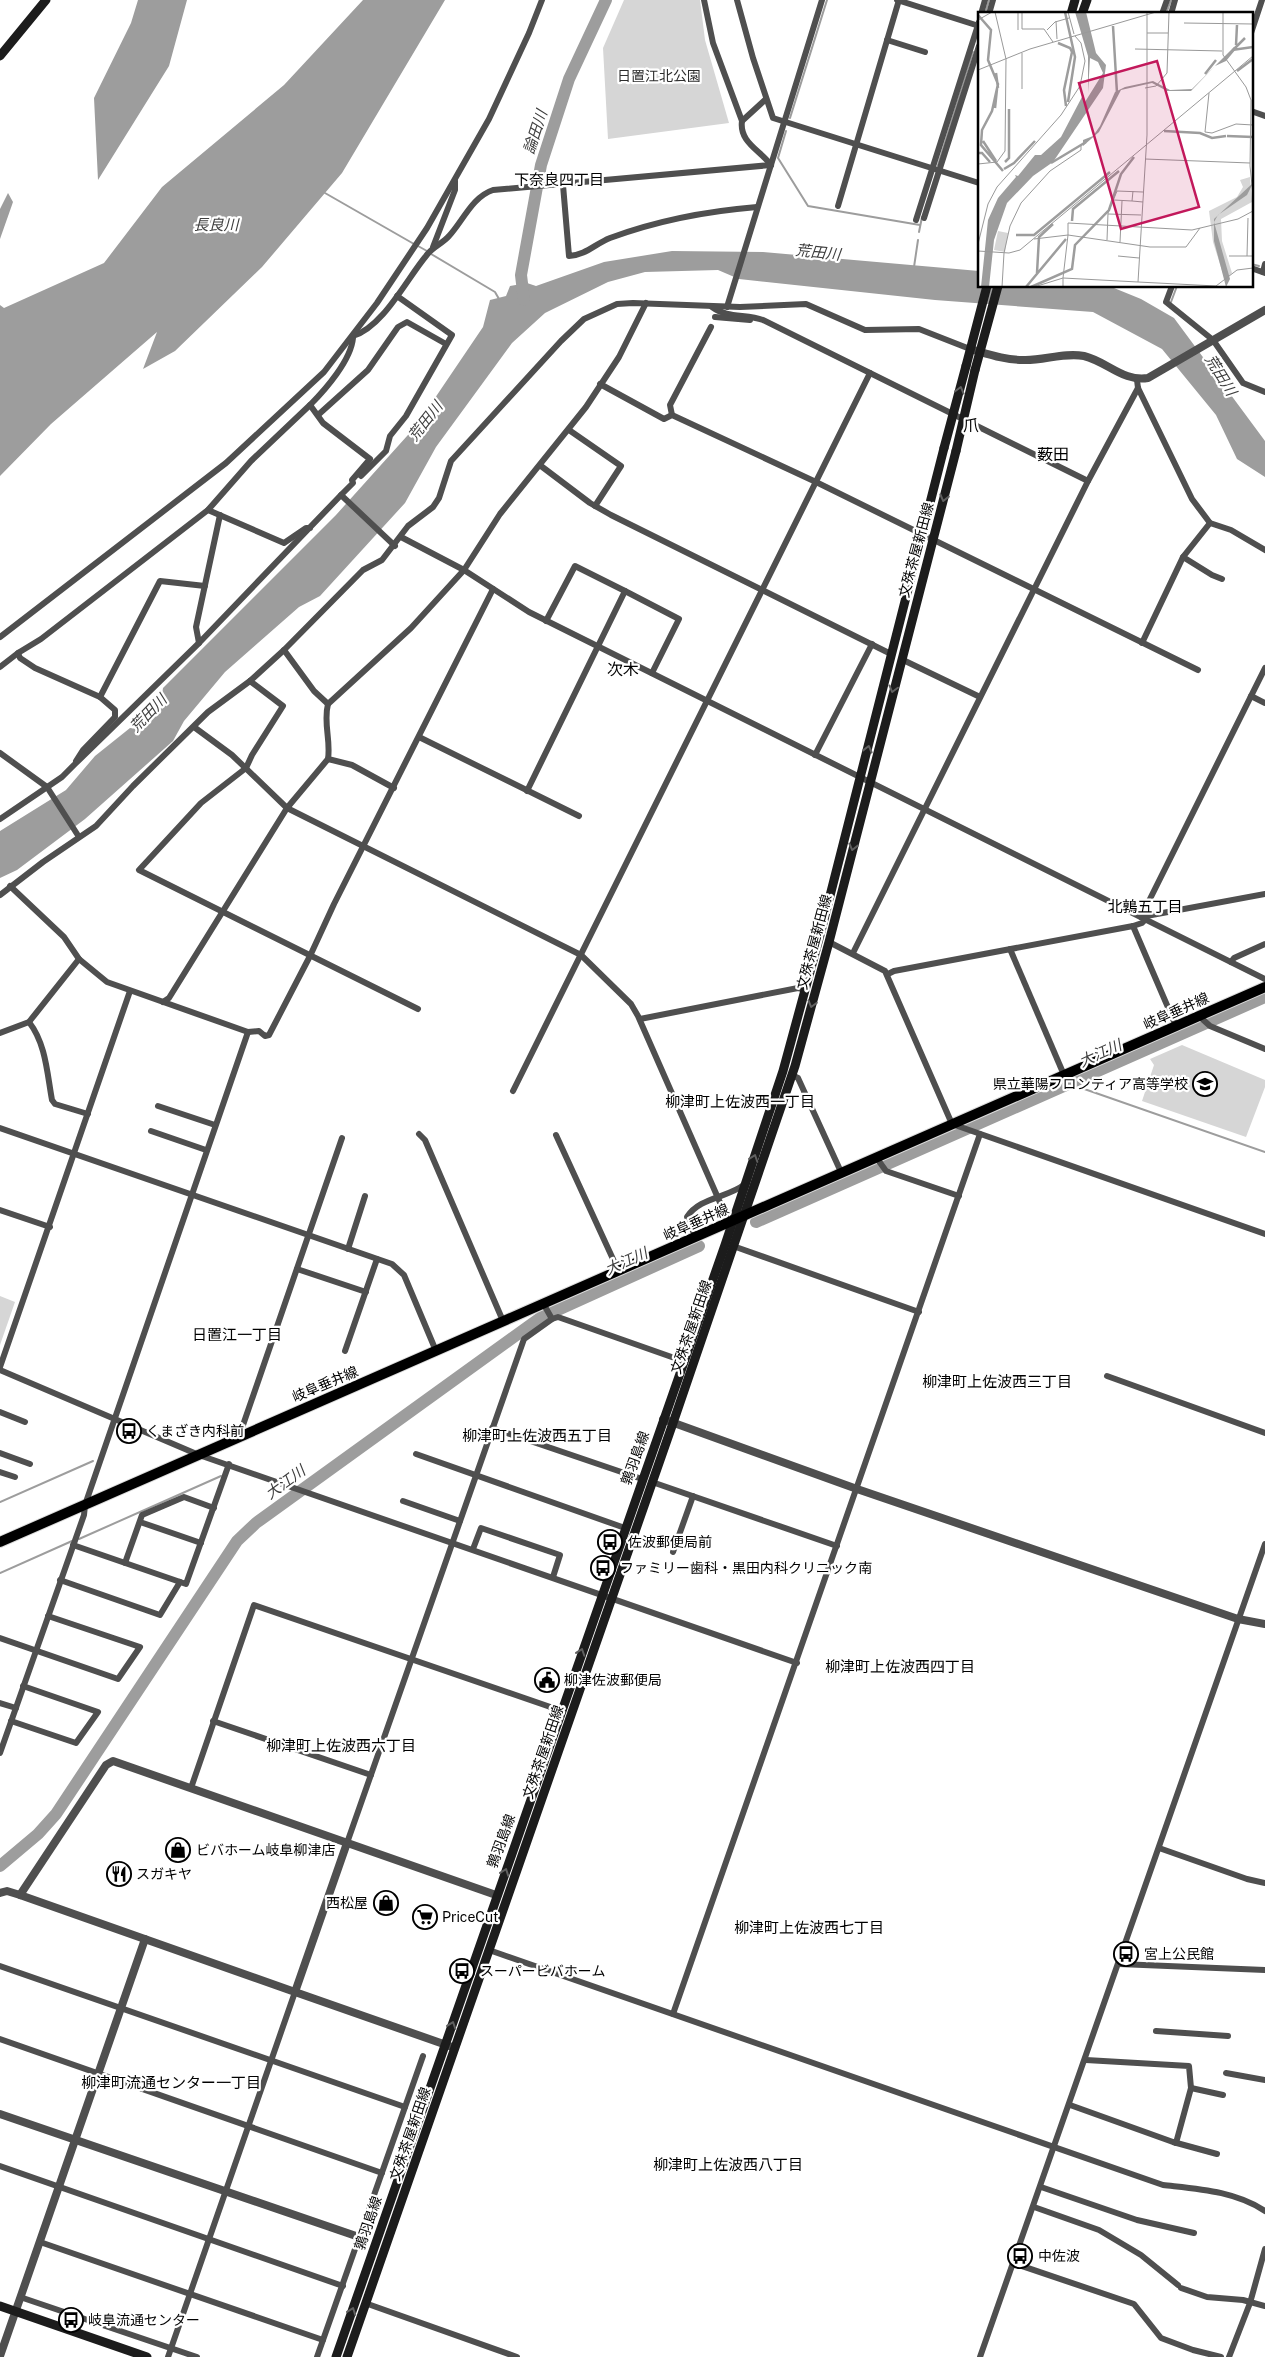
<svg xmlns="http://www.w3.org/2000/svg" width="1265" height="2357" viewBox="0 0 1265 2357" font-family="'Public Sans','Noto Sans JP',sans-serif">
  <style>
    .green { fill: #d6d6d6 }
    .water { fill: #9d9d9d }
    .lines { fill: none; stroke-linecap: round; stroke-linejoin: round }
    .stream { stroke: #9d9d9d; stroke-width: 2 }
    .river { stroke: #9d9d9d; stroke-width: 12 }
    .primary-casing { stroke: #dbdbdb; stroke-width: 12 }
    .minor { stroke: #4f4f4f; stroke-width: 6 }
    .tertiary { stroke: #4f4f4f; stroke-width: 8 }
    .secondary { stroke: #1c1c1c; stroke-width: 9 }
    .primary { stroke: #000; stroke-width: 10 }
    .secondary-bridge { stroke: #1c1c1c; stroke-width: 9 }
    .oneway { stroke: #606060 }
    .labels { text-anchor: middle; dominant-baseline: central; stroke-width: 4.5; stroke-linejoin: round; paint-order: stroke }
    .park-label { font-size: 14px; fill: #2d2d2d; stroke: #fff }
    .street-label { font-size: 14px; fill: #000; stroke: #fff }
    .poi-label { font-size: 14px; fill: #000; stroke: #fff; text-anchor: start }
    .water-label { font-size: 15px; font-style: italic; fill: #3e3e3e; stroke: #fff }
    .neighbourhood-label { font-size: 15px; fill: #000; stroke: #fff }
    .quarter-label { font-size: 16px; fill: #000; stroke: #fff }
    .inset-river { fill: none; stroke: #9d9d9d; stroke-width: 2.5 }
    .inset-road { fill: none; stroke: #999; stroke-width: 1 }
    .view { fill: #c2185b; fill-opacity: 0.15; stroke: #c2185b; stroke-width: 2.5 }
    .inset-edge { fill: none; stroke: #000; stroke-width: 2.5 }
  </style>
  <rect width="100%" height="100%" fill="#fff"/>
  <g class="green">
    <polygon points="624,0 700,0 705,40 729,123 608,139 603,48"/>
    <polygon points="1182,1045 1265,1080 1265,1087 1246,1137 1142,1101 1154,1065 1150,1059"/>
    <polygon points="0,1296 15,1302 0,1345"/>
  </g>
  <g class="water">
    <polygon points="138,0 187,0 169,66 98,180 94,98 131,23"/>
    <polygon points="363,0 445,0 342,173 262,267 175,351 143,369 157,332 51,424 0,476 0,305 4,308 104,263 162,187 284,85"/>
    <polygon points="8,193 13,202 0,239 0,209"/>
    <polygon points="672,251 763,252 979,271 979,286 1114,288 1141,299 1174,318 1265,441 1265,477 1237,459 1216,415 1162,349 1093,312 935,300 739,279 718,270 645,272 608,282 545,313 512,343 436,447 405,503 320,596 299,607 225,672 184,721 173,741 85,819 17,870 0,878 0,831 66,790 95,756 130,728 137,729 161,701 163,688 336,515 416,426 483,327 490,300 506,296 510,286 527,283 536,286 604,262"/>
  </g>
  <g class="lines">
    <g class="stream">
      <polyline points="985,14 989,0"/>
      <polyline points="1166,14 1171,0"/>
      <polyline points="790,118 827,0"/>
      <polyline points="786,131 778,158 808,206 920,225"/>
      <polyline points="938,165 973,52"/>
      <polyline points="325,193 414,244"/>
      <polyline points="919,232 922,217"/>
      <polyline points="418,246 427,251"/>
      <polyline points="431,254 495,292 499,299"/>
      <polyline points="1251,264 1259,266"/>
      <polyline points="914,267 918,240"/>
      <polyline points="1171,302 1177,286"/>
      <polyline points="1070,1084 1265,1152"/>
      <polyline points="0,1502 93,1461"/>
      <polyline points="79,1539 221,1476"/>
      <polyline points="0,1573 72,1541"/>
    </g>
    <g class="river">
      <polyline points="524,300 521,275 541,165 569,79 606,0"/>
      <polyline points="756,1222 1265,997"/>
      <polyline points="0,1866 38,1834 56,1814 237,1541 256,1523 540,1318 699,1246"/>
    </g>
    <defs>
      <polyline id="primary" points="0,1542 1265,987"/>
    </defs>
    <use href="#primary" class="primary-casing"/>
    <g class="minor">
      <polyline points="704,0 713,43 742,121"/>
      <polyline points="737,0 753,58 773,118 979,183"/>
      <polyline points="897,0 979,26"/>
      <polyline points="981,14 985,0"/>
      <polyline points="989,14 993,0"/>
      <polyline points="1162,14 1167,0"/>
      <polyline points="1171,14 1175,0"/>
      <polyline points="1251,33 1262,0"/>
      <polyline points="887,40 925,52"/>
      <path d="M766,99L742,121C739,142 760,150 771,165"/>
      <polyline points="1251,111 1265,116"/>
      <path d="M563,185L569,256C586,255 595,244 610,238C656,221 708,211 757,207"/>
      <polyline points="838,206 899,0"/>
      <polyline points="924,218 979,46"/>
      <polyline points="916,220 979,22"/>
      <polyline points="433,247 455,190 455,181"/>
      <polyline points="1251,268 1265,273"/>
      <polyline points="1263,272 1265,264"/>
      <polyline points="1172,286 1166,302 1213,340 1243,383 1265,392"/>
      <path d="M712,307C727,318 746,314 763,320L1088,481"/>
      <polyline points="727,307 822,0"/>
      <polyline points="715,317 750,320"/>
      <path d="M353,336C383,327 406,280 426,256C432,247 442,244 449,236C463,221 472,197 493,190L771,165"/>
      <path d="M353,338C351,360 326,389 310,405L323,423L370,459L352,480L353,483L341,495L395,546"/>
      <polyline points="1137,380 1138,388 1192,499 1210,523 1231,530 1265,550"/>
      <polyline points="600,384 664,419 672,415 816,482 1198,670"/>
      <polyline points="318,415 368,370 398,327 407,322 446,344"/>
      <polyline points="672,415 670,405 711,327"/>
      <polyline points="569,430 621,466 595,506"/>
      <polyline points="541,466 590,503 611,515 891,654"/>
      <polyline points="361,476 386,451 390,436 406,416 452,335 397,296"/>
      <polyline points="310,528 306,528 284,543 208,510 251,461 310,405"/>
      <polyline points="401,537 464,570 529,612 1265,979"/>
      <polyline points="1183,557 1212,575 1222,579"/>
      <polyline points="625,591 679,619 652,673"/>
      <polyline points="0,637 226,463 324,372 377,303 427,228 489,119 529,33 542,0"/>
      <polyline points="199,643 196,627 220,515"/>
      <polyline points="1142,643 1183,557 1210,523"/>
      <polyline points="284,650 314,691 328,704"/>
      <polyline points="901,659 980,697"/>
      <polyline points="0,667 18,653"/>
      <polyline points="250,681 283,706 252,755 246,768 201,803 139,870 418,1009"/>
      <polyline points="1251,696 1265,703"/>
      <polyline points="100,697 160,581 205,586"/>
      <polyline points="194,727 232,755 287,808 581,955 631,1004 638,1016 729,1223"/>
      <polyline points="419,737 579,816"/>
      <polyline points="0,753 47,787 79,837"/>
      <polyline points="815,755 872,644"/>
      <polyline points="328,759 352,765 394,788"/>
      <polyline points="76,761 83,750 115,717 115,710 100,697 35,668 20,658 18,653 41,639 208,510"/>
      <polyline points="527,791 625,591 575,566 546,621"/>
      <polyline points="0,819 62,777 75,764 199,643 341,495"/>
      <polyline points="10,886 64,937 79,959 107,982 248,1032 259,1031 265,1036 269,1035 310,956 334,904 493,589"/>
      <polyline points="0,895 43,862 96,826 133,786 208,712 250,681 284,650 363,570 382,560 408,526 433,507 439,498 451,461 561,341 584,319 617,304 633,303 740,307 806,304 865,330 919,329 970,349"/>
      <polyline points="1141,917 1265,668"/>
      <polyline points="1141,917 1265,894"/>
      <polyline points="1133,926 1176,1026"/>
      <polyline points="829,942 885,971 952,1124 1265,1234"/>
      <polyline points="1010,949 1064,1075"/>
      <polyline points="853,953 1088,481 1138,388"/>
      <polyline points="1231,962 1234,958 1265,944"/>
      <polyline points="888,974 894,971 1133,926 1142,923 1146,919"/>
      <path d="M163,1002L169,998L287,808L328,759C331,740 323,723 328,704L411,628L464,570L500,514L586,407L619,357L646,303"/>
      <polyline points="1199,1016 1210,1026 1265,1049"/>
      <polyline points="640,1019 798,988 806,990"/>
      <path d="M29,1022C46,1044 47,1073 52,1100L55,1104L88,1114"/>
      <polyline points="0,1033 29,1022 79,959"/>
      <polyline points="792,1075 798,1078 841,1172"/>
      <polyline points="513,1091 870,373"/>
      <polyline points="158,1106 215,1125"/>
      <polyline points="0,1128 392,1264 404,1275 436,1351"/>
      <polyline points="151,1131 206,1150"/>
      <polyline points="419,1134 425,1140 503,1321"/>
      <polyline points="556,1135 618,1270"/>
      <polyline points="876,1157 886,1171 959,1196"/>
      <polyline points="0,1210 50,1227"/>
      <path d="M696,1238L687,1217C700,1197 728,1198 745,1184"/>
      <polyline points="733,1246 919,1312"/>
      <polyline points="348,1249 365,1196"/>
      <polyline points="297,1269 366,1292"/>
      <polyline points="543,1303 552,1319"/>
      <polyline points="345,1351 377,1259"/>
      <polyline points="0,1367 130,991"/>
      <polyline points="0,1370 199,1455 797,1663"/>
      <polyline points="1107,1376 1265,1433"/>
      <polyline points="0,1412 25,1422"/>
      <polyline points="492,1428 642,1479"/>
      <polyline points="242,1435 242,1428 342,1138"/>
      <polyline points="0,1453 30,1464"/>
      <polyline points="416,1454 625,1528"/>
      <polyline points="0,1472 15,1477"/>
      <polyline points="652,1482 837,1546"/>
      <polyline points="403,1501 460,1521"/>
      <polyline points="140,1522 201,1543"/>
      <polyline points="73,1545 186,1584 229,1464"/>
      <polyline points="473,1549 481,1528 560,1555 553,1577"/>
      <polyline points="673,1552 693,1496"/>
      <polyline points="125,1563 142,1515 184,1497 214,1508"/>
      <polyline points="60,1580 160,1615 180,1582"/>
      <polyline points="0,1638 118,1679 140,1647 48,1616"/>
      <polyline points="0,1703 16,1708"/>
      <polyline points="11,1721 76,1743 98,1712 23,1686"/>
      <polyline points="213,1721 371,1775"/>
      <polyline points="0,1753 84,1515 85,1505 248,1032"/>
      <polyline points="191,1788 254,1605 562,1711"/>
      <polyline points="347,1843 524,1339 552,1319 558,1317 683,1361"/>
      <polyline points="1159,1848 1247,1879 1265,1883"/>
      <path d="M489,1950L1163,2185C1198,2189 1235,2191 1265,2211"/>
      <polyline points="1119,1964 1265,1970"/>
      <polyline points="0,1966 405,2107"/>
      <polyline points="673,2014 980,1134"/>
      <polyline points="1156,2031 1228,2036"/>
      <polyline points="0,2039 382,2173"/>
      <polyline points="1086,2060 1189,2066 1191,2088 1176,2143"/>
      <polyline points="1226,2073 1265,2080"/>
      <polyline points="1191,2088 1223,2095"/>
      <polyline points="1070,2105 1173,2142 1217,2154"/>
      <polyline points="0,2166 343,2286"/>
      <polyline points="1041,2187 1137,2220 1194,2233"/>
      <polyline points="1034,2207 1099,2230 1141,2255 1178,2285"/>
      <polyline points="40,2242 323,2340"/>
      <polyline points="1013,2263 1134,2304 1161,2338 1193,2350 1221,2357"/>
      <polyline points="1181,2288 1207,2297 1243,2300 1265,2306"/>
      <polyline points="20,2297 197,2357"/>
      <polyline points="365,2303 517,2357"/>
      <polyline points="168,2357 295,1992"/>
      <polyline points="317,2357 423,2056"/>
      <polyline points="980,2357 1265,1544"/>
      <polyline points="1229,2357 1250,2303 1265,2249"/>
    </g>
    <g class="tertiary">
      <path d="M970,349C988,354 1005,360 1023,360C1043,361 1064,352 1084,356C1108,362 1123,382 1148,378L1265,310"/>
      <polyline points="663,1419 857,1489 1238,1619 1265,1624"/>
      <polyline points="347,1843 295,1992 455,2048"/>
      <polyline points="0,1893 7,1891 20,1895 295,1992"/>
      <polyline points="20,1895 106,1765 113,1761 496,1895"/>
      <polyline points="0,2114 359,2237"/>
      <polyline points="0,2356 145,1939"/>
    </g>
    <g class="secondary">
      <polyline points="1071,14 1075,0"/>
      <polyline points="1082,14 1087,0"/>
      <polyline points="0,56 46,0"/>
      <polyline points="966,366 987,286"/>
      <polyline points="975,370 998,286"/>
      <polyline points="0,2306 147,2357"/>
      <polyline points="336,2357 725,1245 783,1071 820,935 944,448"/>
      <polyline points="347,2357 673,1423 795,1066 829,942 956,451"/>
    </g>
    <use href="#primary" class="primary"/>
    <g class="secondary-bridge">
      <polyline points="944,448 966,366"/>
      <polyline points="956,451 975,370"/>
    </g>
  </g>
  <defs><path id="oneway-chevron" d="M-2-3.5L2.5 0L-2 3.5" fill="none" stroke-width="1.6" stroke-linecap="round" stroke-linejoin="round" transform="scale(1.25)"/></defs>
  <g class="oneway">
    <use href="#oneway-chevron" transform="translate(960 390) rotate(-75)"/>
    <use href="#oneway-chevron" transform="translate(944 498) rotate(104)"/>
    <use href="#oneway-chevron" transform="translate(893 689) rotate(105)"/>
    <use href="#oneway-chevron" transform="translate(868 749) rotate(-76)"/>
    <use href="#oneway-chevron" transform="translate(853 847) rotate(104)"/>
    <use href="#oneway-chevron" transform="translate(812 1004) rotate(106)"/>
    <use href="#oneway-chevron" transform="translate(754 1158) rotate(-71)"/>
    <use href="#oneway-chevron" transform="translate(581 1652) rotate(-71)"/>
    <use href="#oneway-chevron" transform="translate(505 1872) rotate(-70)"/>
    <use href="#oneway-chevron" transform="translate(452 2025) rotate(-71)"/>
    <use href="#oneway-chevron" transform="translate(352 2311) rotate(-70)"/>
  </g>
  <defs>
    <symbol id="school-ring" viewBox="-11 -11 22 22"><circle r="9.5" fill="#fff" stroke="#000" stroke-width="1.5"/><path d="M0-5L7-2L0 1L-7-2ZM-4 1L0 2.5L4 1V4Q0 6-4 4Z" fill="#000"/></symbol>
    <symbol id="bus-ring" viewBox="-11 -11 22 22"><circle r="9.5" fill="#fff" stroke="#000" stroke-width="1.5"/><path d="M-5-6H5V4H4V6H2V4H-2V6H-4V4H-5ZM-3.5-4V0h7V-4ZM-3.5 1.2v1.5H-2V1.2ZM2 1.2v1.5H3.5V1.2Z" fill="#000"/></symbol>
    <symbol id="civic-ring" viewBox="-11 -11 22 22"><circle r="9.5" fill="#fff" stroke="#000" stroke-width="1.5"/><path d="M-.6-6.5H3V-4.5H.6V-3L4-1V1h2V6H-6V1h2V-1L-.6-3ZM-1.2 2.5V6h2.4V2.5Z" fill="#000"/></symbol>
    <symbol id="shop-ring" viewBox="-11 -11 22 22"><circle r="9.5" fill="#fff" stroke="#000" stroke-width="1.5"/><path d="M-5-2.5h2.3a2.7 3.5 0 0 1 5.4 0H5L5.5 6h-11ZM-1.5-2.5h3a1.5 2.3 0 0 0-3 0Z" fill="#000"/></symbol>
    <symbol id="restaurant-ring" viewBox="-11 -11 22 22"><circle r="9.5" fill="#fff" stroke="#000" stroke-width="1.5"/><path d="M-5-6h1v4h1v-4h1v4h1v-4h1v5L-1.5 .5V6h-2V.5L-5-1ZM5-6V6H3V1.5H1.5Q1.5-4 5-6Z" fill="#000"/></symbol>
    <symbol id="supermarket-ring" viewBox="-11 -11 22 22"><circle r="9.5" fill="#fff" stroke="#000" stroke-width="1.5"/><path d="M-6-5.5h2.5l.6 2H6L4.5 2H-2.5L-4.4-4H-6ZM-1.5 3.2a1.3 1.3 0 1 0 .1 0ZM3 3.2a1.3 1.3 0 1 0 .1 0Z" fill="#000"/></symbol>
  </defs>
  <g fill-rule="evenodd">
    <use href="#school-ring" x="1191" y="1070" width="28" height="28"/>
    <use href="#bus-ring" x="115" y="1417" width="28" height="28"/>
    <use href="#bus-ring" x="596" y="1528" width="28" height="28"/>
    <use href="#bus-ring" x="589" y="1554" width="28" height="28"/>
    <use href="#civic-ring" x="533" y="1666" width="28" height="28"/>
    <use href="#shop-ring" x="164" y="1836" width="28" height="28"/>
    <use href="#restaurant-ring" x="105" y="1860" width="28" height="28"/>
    <use href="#shop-ring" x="372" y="1889" width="28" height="28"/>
    <use href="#supermarket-ring" x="411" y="1903" width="28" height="28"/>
    <use href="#bus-ring" x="1112" y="1940" width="28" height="28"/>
    <use href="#bus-ring" x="448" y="1957" width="28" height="28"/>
    <use href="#bus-ring" x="1006" y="2242" width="28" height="28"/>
    <use href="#bus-ring" x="57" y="2306" width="28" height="28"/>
  </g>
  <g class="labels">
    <g class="park-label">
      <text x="659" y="76">日置江北公園</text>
    </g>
    <g class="street-label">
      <text transform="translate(916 550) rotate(-75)">文殊茶屋新田線</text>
      <text transform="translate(814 942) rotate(-75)">文殊茶屋新田線</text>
      <text transform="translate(1176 1011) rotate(-24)">岐阜垂井線</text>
      <text transform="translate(696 1222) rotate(-24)">岐阜垂井線</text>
      <text transform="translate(691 1327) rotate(-71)">文殊茶屋新田線</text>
      <text transform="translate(325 1384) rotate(-23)">岐阜垂井線</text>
      <text transform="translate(635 1458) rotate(-70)">鶉羽島線</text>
      <text transform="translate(543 1752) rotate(-71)">文殊茶屋新田線</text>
      <text transform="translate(501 1841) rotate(-70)">鶉羽島線</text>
      <text transform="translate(410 2134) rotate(-71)">文殊茶屋新田線</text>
      <text transform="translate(368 2223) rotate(-71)">鶉羽島線</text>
    </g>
    <g class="poi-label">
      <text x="1188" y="1084" text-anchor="end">県立華陽フロンティア高等学校</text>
      <text x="146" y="1431">くまざき内科前</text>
      <text x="628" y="1542">佐波郵便局前</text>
      <text x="620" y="1568">ファミリー歯科・黒田内科クリニック南</text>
      <text x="564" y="1680">柳津佐波郵便局</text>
      <text x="196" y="1850">ビバホーム岐阜柳津店</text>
      <text x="136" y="1874">スガキヤ</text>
      <text x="368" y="1903" text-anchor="end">西松屋</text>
      <text x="442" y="1917">PriceCut</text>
      <text x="1144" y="1954">宮上公民館</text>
      <text x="480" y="1971">スーパービバホーム</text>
      <text x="1038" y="2256">中佐波</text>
      <text x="88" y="2320">岐阜流通センター</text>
    </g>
    <g class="water-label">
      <text transform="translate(535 132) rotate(-72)">論田川</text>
      <text x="216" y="224">長良川</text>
      <text transform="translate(818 252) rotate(6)">荒田川</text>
      <text transform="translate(1221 375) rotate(58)">荒田川</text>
      <text transform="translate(425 421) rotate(-52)">荒田川</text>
      <text transform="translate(148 713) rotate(-46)">荒田川</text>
      <text transform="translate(1100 1053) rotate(-24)">大江川</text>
      <text transform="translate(626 1261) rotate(-24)">大江川</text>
      <text transform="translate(285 1482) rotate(-36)">大江川</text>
    </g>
    <g class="neighbourhood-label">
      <text x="559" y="179">下奈良四丁目</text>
      <text x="1145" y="906">北鶉五丁目</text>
      <text x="740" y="1101">柳津町上佐波西一丁目</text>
      <text x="237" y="1334">日置江一丁目</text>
      <text x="997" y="1381">柳津町上佐波西三丁目</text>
      <text x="537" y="1435">柳津町上佐波西五丁目</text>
      <text x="900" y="1666">柳津町上佐波西四丁目</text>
      <text x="341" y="1745">柳津町上佐波西六丁目</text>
      <text x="809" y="1927">柳津町上佐波西七丁目</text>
      <text x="171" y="2082">柳津町流通センター一丁目</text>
      <text x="728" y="2164">柳津町上佐波西八丁目</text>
    </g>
    <g class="quarter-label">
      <text x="971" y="425">爪</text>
      <text x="1053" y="454">薮田</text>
      <text x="623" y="669">次木</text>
    </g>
  </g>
  <g transform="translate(978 12)">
    <rect width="275" height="275" fill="#fff"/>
    <path d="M272,165L274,190L243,207L244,229L254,261L247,268L235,230L231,199L259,185L265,175L262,168ZM20,219L30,221L27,240L16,238Z" fill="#d6d6d6"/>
    <path d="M97,0H108L118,41L128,53L125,76L75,150L55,164L29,191L16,228L11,275H3L10,208L20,186L38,165L37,163L40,164L57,143H63L83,125L105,83L107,90L125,61L120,50L112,46L110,81V44ZM256,35L258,37L248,49L237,54L213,79H189L174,71L143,78L121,120L105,134V128L115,124L122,114L137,80L147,75L175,69L192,78L214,77ZM275,171L269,183L240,203L236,210L252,267L248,275L236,229V207Z" fill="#9d9d9d"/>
    <path class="inset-river" d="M87,0L97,45L90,90M0,3L13,18L10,48L20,72L14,99L4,118L3,133L25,159M135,14L139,81M80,31L92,36L94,40L86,78L88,94M258,33L259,13M256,37L267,26M254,38L275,35M259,59L275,47M18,61L20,76M227,62L238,48M17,96L19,77M186,119L222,121L234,126L248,124M249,124L275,125M5,129L18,149M0,141H4L12,150M27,150L31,146V97M73,151L108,130M26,157L36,151L57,129M94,209L95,197L141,159M38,223H56L132,160M59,261L61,225L75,212M48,275L88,227M53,275L94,257L97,233L131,198L143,162L156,145"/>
    <path class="inset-road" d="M40,0V18M44,0V17H66L75,30M90,0L96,22M245,0V43L268,75L273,88L272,154L275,183M0,8L14,0M78,9L79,27M206,11L275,12M69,18L77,10L91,6M169,21H190M157,37L244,39M44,41V77M0,58L52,37L178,0M167,76L178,74L189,61L191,0M231,81L227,120L234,121L258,112L275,113M167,147L272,151M0,152L19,150L27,139L28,47L17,0M155,179L154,189L165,190M136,188L154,189M130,202L163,203M56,227L90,223V211L214,218L260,207L275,199M129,228L130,201L139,179L165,180M142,230L144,189M0,232L10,192L19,175L83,103L102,74L107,49L103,31L97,24M0,239L31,241L42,238L275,44M26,241L32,214L43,191L72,159L103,138V134M140,244L161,246M251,244H275M269,244L270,206M160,270L238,274L259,258L275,256M160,270L169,123V0M24,275L26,241M56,275L85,266L90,223L172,235H208L222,216M85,275V266L160,270"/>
    <path class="view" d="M179,49L221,195L143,217L101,71Z"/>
    <rect width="275" height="275" class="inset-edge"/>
  </g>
</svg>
